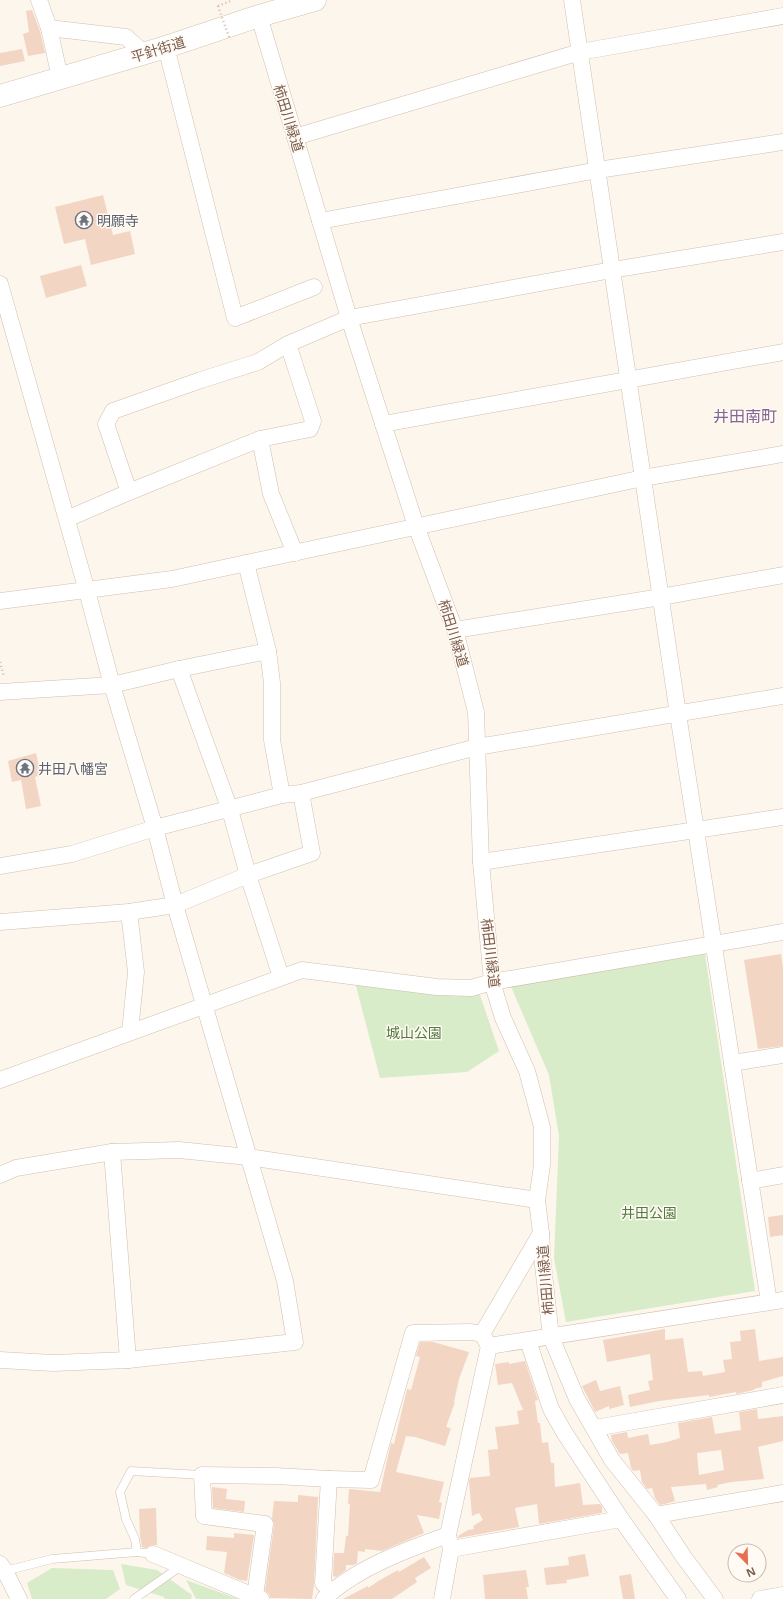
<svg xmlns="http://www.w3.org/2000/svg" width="783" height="1599" viewBox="0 0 783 1599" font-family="'Open Sans','Noto Sans JP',sans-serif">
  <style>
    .green { fill: #d8ecc9 }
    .building { fill: #f3d5c3; fill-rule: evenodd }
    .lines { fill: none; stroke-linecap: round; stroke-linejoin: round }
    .lane-casing { stroke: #d1beb0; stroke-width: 9 }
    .street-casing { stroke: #d1beb0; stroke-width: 17 }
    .secondary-casing { stroke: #d6c0b0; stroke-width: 23 }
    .path { stroke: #d9b8a5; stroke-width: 2.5; stroke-dasharray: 1 3; stroke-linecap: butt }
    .lane { stroke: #fff; stroke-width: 8 }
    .street { stroke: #fff; stroke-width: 16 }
    .secondary { stroke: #fff; stroke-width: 22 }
    .path-bridge { stroke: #d9b8a5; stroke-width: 2.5; stroke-dasharray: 1 3; stroke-linecap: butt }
    .labels { text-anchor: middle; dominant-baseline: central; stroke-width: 3; stroke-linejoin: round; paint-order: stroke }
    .street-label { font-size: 14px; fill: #7a5c4d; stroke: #fffaf3 }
    .worship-label { font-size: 14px; fill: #5b616d; stroke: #fffaf3; text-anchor: start }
    .park-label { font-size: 14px; fill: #537a41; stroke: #fffaf3 }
    .quarter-label { font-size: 16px; fill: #846695; stroke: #fffaf3 }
  </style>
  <rect width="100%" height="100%" fill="#fdf6ec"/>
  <g class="green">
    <polygon points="705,954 755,1291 566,1322 554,1258 559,1136 549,1075 509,982"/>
    <polygon points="355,982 480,995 499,1051 467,1072 380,1078"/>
    <polygon points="121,1564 157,1570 192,1595 191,1599 165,1599 164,1597 126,1585"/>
    <polygon points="52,1568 113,1570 120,1589 106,1599 32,1599 27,1583"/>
    <polygon points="186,1580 238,1599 196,1599"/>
  </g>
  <g class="building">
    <polygon points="32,10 40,31 45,53 28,56 23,34 29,32 26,11"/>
    <polygon points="22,49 25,61 0,66 0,53"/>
    <polygon points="103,195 113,235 130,231 135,254 91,265 85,239 64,244 55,207"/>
    <polygon points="81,265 87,286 46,298 40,276"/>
    <polygon points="36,753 41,775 35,777 41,806 26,809 21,780 12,782 8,761"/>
    <polygon points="781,954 783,968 783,1046 758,1049 744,960"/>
    <polygon points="783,1215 783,1235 770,1237 768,1217"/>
    <polygon points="665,1329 665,1340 683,1338 688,1372 702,1371 703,1376 725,1372 723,1360 732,1359 730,1342 741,1341 740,1331 755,1329 759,1361 783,1357 783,1376 762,1382 762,1387 754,1389 754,1390 736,1394 736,1392 709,1397 709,1395 659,1401 630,1407 628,1395 650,1390 648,1381 653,1380 650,1354 607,1362 603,1340"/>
    <polygon points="420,1342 433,1342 469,1352 459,1379 454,1402 455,1402 446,1427 451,1428 445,1446 415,1437 406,1436 396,1472 444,1482 439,1502 442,1503 439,1519 417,1515 424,1533 382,1551 365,1549 365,1552 358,1551 357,1563 354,1565 346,1565 346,1570 336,1577 333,1576 334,1553 344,1553 346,1536 348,1536 350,1504 348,1504 349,1489 380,1492 388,1456 391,1443 394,1444 407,1389 411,1390 420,1357 416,1356"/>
    <polygon points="525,1361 538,1400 535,1401 538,1423 540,1423 542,1443 548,1442 551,1463 554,1463 555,1487 580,1483 583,1505 600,1504 602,1507 602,1513 539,1524 537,1504 515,1508 519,1527 458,1538 458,1536 468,1530 474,1529 473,1526 483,1520 479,1513 472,1516 469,1481 470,1478 490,1476 488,1450 498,1449 495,1427 519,1424 517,1411 523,1410 512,1383 498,1385 495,1364 509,1362 509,1364"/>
    <polygon points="596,1380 600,1391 620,1386 624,1405 609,1409 609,1406 595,1412 582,1386"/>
    <path d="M757,1409L758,1419L783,1416V1441L758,1447L764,1479L731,1482L717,1485L718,1487L707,1490L706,1484L671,1487L675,1501L665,1504L660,1505L655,1498L652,1488L647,1489L642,1482L640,1470L633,1471L631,1468L628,1453L620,1454L612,1441L611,1435L627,1432L628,1438L648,1434L650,1445L667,1442L680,1438L678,1423L712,1417L715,1434L741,1430L739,1412ZM721,1450L724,1470L699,1475L697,1453Z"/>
    <polygon points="212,1487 227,1489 226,1499 245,1501 244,1512 213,1508"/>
    <polygon points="298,1495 318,1497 314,1585 312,1599 270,1598 269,1594 265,1591 274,1525 272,1518 274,1501 298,1502"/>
    <polygon points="156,1508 157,1545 152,1545 146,1548 142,1547 140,1536 139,1509"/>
    <polygon points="234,1533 254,1535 247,1581 240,1580 224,1573 227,1552 206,1550 207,1536 234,1538"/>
    <polygon points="585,1554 589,1576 566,1580 567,1583 546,1585 544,1568 569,1565 568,1557"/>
    <polygon points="424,1557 431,1568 415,1578 417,1582 392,1599 343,1599 368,1586 368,1588 380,1580 398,1570 399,1572"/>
    <polygon points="526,1570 529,1587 526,1587 528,1599 485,1599 483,1575"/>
    <polygon points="631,1574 635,1599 623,1599 619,1576"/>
  </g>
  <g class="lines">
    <defs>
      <g id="lane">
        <polyline points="153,1554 137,1552 135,1539 126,1519 120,1492 131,1471 202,1475"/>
        <polyline points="5,1571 52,1559 137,1552"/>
        <polyline points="134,1599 181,1566"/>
      </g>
      <g id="street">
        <polyline points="39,0 49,28 60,78"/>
        <polyline points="572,0 678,714 769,1302"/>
        <polyline points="259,16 349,318 416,526 455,630 476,712 481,862 492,982 503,1018 527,1071 542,1127 542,1165 537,1200 541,1233 543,1265 551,1337 577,1399 612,1460 656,1515 683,1556 715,1599"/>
        <polyline points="49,28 126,37 144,53"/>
        <polyline points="166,47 235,318 314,287"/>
        <polyline points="295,137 580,52 783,16"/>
        <polyline points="320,221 598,170 783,142"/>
        <polyline points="0,284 87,591 112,685 155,828 175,905 285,1281 295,1342 128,1360 53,1363 0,1360"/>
        <polyline points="383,424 783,352"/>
        <polyline points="260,439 271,494 295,553"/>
        <polyline points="129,492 106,424 113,411 201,380 258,362 288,344 349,318 612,270 783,242"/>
        <polyline points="67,519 129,492 260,439 310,429 313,421 288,344"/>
        <polyline points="246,563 268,651 272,683 272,740 282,795"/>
        <polyline points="0,601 172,579 643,478 783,454"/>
        <polyline points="455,630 661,597 783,575"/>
        <polyline points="179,669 230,810 248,875 281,977"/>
        <polyline points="0,692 112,685 179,669 268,651"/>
        <polyline points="481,862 783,817"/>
        <polyline points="0,866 72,854 155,828 282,795 301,793 477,747 783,696"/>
        <polyline points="129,912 136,972 130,1032"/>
        <polyline points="0,922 129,912 175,905 248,875 312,853 301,793"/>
        <polyline points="732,1063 783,1055"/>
        <polyline points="0,1080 302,970 437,987 471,988 492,982 783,932"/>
        <polyline points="112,1152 128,1360"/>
        <polyline points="0,1175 16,1168 112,1152 179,1150 248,1157 537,1200"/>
        <polyline points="750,1181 783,1175"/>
        <polyline points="482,1334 541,1233"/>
        <polyline points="528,1341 551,1409 564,1432 621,1519 678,1599"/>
        <polyline points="595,1428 783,1395"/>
        <polyline points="329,1479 371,1480 413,1333 471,1332 482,1334 489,1346"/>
        <polyline points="656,1515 783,1493"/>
        <polyline points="451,1549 621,1519"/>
        <polyline points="153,1554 261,1599"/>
        <polyline points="0,1564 5,1571 19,1599"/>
        <polyline points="255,1596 265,1524 204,1516 202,1475 276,1476 329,1479 323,1583 331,1592"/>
        <path d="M324,1599C354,1569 408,1549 448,1535"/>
        <polyline points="442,1599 451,1549 448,1535 489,1346 783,1300"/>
        <polyline points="760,1599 783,1595"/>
      </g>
      <polyline id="secondary" points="0,96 166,47 259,16 315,0"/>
    </defs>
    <use href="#lane" class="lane-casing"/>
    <use href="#street" class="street-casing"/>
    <use href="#secondary" class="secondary-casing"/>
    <g class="path">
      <polyline points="218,6 231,1"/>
      <polyline points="0,662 4,677"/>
    </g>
    <use href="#lane" class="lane"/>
    <use href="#street" class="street"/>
    <use href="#secondary" class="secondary"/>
    <polyline class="path-bridge" points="218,6 230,40"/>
  </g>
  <defs>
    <symbol id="temple-ring" viewBox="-11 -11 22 22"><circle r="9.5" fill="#fffaf3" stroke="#6b7280" stroke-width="1.5"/><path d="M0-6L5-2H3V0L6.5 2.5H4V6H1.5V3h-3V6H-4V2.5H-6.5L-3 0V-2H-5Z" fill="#6b7280"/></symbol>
  </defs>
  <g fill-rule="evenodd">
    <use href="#temple-ring" x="74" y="210" width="20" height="20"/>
    <use href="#temple-ring" x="15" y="758" width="20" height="20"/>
  </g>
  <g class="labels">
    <g class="street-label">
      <text transform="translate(158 49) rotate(-17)">平針街道</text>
      <text transform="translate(289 118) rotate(73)">柿田川緑道</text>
      <text transform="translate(454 633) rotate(73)">柿田川緑道</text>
      <text transform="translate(491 953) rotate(83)">柿田川緑道</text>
      <text transform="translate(545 1280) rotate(-95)">柿田川緑道</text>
    </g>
    <g class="worship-label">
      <text x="97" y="220">明願寺</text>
      <text x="38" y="768">井田八幡宮</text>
    </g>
    <g class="park-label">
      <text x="414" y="1032">城山公園</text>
      <text x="649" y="1212">井田公園</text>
    </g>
    <g class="quarter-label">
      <text x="745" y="416">井田南町</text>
    </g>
  </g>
  <g transform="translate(747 1563) rotate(157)"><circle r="19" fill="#fffaf3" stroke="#cabbb1"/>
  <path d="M0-3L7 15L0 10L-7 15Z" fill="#e76f51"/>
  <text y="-6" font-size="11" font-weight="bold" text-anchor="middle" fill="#7a5c4d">N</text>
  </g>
</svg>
